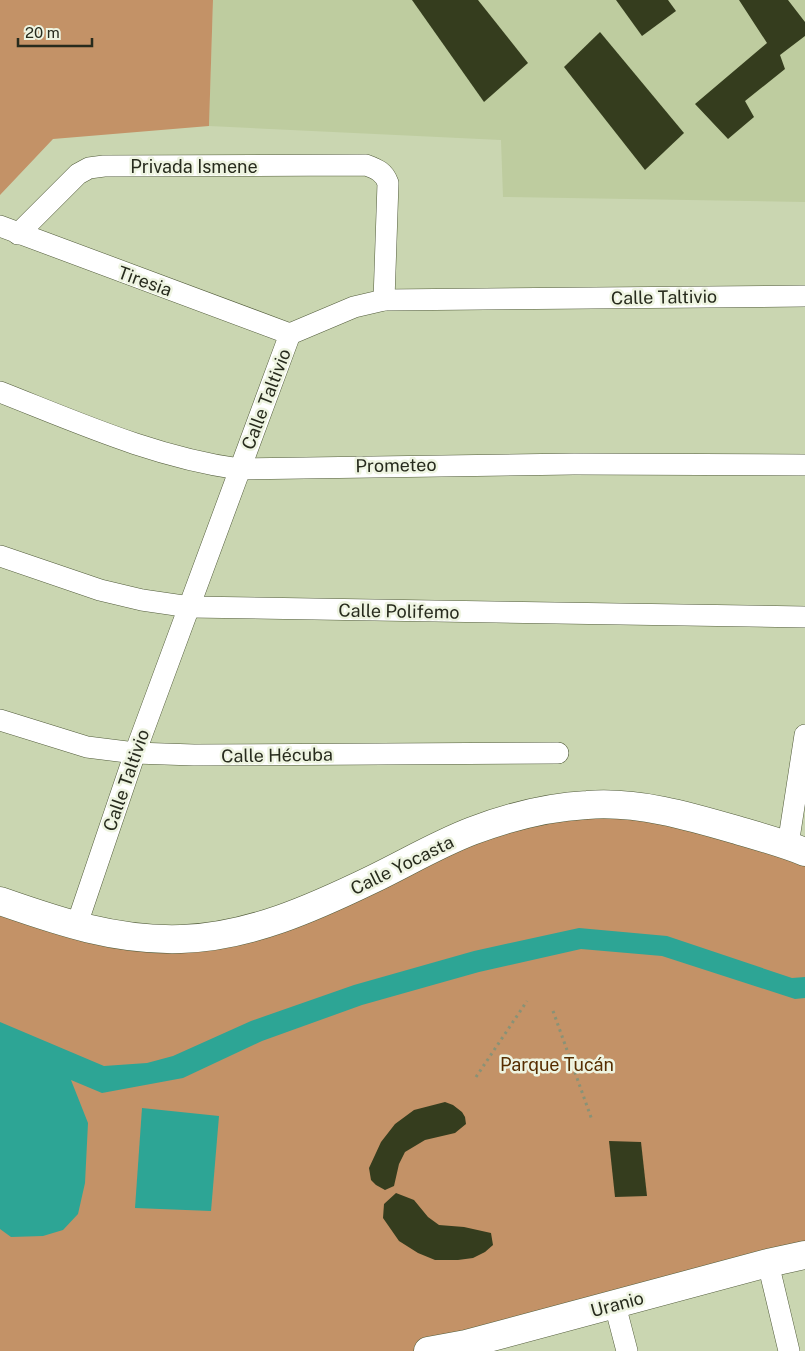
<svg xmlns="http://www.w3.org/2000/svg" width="805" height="1351" viewBox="0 0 805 1351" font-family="'Public Sans',sans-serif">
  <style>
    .built { fill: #becc9f }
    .green { fill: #c39267 }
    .water { fill: #2da595 }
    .building { fill: #353d1e }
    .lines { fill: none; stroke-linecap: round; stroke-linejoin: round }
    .street-casing { stroke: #525c3b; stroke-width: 22 }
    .secondary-casing { stroke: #525c3b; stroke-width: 29 }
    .path { stroke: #899276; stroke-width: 3; stroke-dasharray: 2.5 4; stroke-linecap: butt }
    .street { stroke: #fff; stroke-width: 21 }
    .secondary { stroke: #fff; stroke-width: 28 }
    .labels { text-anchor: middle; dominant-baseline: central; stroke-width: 5; stroke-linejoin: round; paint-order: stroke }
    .street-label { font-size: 18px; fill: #272b1d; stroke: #eef4e1 }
    .park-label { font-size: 18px; fill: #562d00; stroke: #eef4e1 }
  </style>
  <rect width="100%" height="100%" fill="#cad6b1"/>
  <polygon class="built" points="213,0 805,0 805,202 503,197 501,140 209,126"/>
  <g class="green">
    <polygon points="0,0 213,0 209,126 53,139 0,195"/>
    <polygon points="588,805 805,852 805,1255 428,1351 0,1351 0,901 76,927 227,934 471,831"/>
  </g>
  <g class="water">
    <polygon points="579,928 667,936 792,978 805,977 805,998 795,999 662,956 581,949 479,972 362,1005 262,1041 183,1078 102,1093 71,1080 88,1123 85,1183 78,1214 63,1230 43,1236 11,1237 0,1229 0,1022 104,1066 147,1063 173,1056 251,1021 354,985 474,951"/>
    <polygon points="142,1108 219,1116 211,1211 135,1208"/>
  </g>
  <g class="building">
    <polygon points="412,0 478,0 528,63 484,102"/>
    <polygon points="616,0 668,0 676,11 642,36"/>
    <polygon points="739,0 788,0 805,22 805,36 780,55 785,69 745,101 754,117 728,139 695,104 767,43"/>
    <polygon points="600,32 684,133 645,170 564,67"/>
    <polygon points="445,1102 453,1105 462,1112 465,1117 466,1124 455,1133 425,1140 405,1152 399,1164 394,1186 385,1190 376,1185 371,1180 369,1168 381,1142 395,1124 414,1110"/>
    <polygon points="609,1141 641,1142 647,1196 615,1197"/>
    <polygon points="396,1193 414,1200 428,1217 439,1225 464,1227 491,1233 493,1245 485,1252 473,1258 458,1260 435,1260 418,1253 399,1241 383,1218 384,1204"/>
  </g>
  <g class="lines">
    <defs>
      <g id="street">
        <polyline points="0,226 290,334"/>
        <path d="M18,234L78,174L89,168L104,166L366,165C377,169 384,172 388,183L384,300"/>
        <path d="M0,392C79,423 154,457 239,469L574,464L805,465"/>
        <polyline points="0,556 100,590 142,600 190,607 805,617"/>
        <polyline points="0,720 87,747 135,753 194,755 558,753"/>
        <polyline points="788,845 805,735"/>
        <polyline points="76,927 135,753 290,334 354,307 384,300 805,296"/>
        <polyline points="768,1263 789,1351"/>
        <polyline points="615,1305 627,1351"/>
      </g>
      <g id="secondary">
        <path d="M0,901C60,922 116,941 181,939C249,937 313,908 373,879C406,863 438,844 472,831C509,817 548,807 587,805C638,801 689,816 737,830C760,837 783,843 805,852"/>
        <polyline points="428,1351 466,1344 768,1263 805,1255"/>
      </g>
    </defs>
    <use href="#street" class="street-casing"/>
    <use href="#secondary" class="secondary-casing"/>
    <g class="path">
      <polyline points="553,1011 592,1120"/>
      <polyline points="476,1077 527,1001"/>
    </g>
    <use href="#street" class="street"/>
    <use href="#secondary" class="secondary"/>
  </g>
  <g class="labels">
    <g class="street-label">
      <text x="194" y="166">Privada Ismene</text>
      <text transform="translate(145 281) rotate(20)">Tiresia</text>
      <text transform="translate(664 297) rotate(-1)">Calle Taltivio</text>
      <text transform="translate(266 399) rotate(-69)">Calle Taltivio</text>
      <text transform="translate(396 465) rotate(-1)">Prometeo</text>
      <text transform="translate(399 611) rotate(1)">Calle Polifemo</text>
      <text transform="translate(277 755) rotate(-1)">Calle Hécuba</text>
      <text transform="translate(126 780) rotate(-71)">Calle Taltivio</text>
      <text transform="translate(402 865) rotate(-26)">Calle Yocasta</text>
      <text transform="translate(617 1304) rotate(-15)">Uranio</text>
    </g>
    <g class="park-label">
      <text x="557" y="1064">Parque Tucán</text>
    </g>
  </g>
  <path d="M18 38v8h74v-8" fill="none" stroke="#272b1d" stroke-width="2.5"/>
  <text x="25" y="38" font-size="15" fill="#272b1d" stroke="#eef4e1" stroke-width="4" paint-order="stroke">20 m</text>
</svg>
